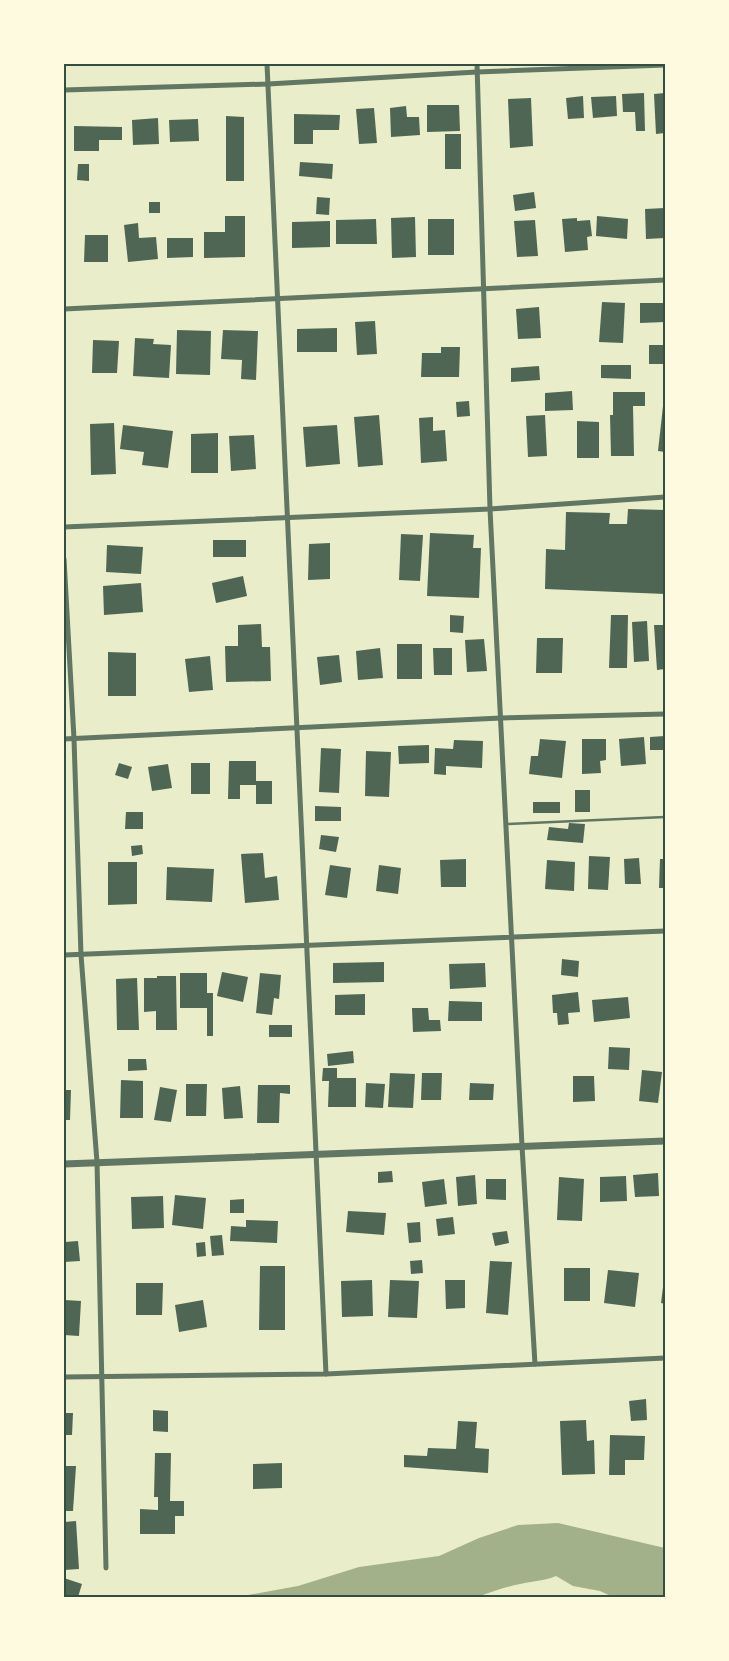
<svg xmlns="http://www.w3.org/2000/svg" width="729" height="1661" viewBox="0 0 729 1661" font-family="'IBM Plex Sans',sans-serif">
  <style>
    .water { fill: #a3b18a }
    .building { fill: #4f6655 }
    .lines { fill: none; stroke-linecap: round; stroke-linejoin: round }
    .service { stroke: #617663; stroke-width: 2.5 }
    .minor { stroke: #617663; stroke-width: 5 }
    .tertiary { stroke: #617663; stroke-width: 7 }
    .neatline { fill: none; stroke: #344e41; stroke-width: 2 }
  </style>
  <rect width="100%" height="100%" fill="#e9edc9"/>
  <path class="water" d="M558,1523L665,1548V1597H613L600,1591L573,1586L556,1576C544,1581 533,1581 520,1584C505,1587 492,1592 477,1597H245L248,1595L298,1586L359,1567L439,1556L479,1538L518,1525Z"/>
  <g class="building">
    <polygon points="644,93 645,131 636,131 635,112 623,112 622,94"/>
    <polygon points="665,93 665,133 656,134 654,94"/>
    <polygon points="583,96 584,118 568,119 566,98"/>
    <polygon points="616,96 617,116 593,118 591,97"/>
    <polygon points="531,98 533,146 510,148 508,99"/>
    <polygon points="427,105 459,105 460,131 427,132"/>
    <polygon points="406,106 407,117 419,117 420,135 391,137 390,108"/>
    <polygon points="374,108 377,143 359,144 356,109"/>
    <polygon points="294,114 340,115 339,130 313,130 313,144 294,144"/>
    <polygon points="226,116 244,117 244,181 226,181"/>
    <polygon points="158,118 159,144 133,145 132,120"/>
    <polygon points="198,119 199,141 170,142 169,120"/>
    <polygon points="74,126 122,127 122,140 99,140 99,151 74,151"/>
    <rect x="445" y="134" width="16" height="35"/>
    <polygon points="300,162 333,164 332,179 299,176"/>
    <polygon points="78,164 89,164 89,181 77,180"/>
    <polygon points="534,192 536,208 515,211 513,195"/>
    <polygon points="317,197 330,198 329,215 316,214"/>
    <rect x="149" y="202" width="11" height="11"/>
    <polygon points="665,208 665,238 646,239 645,209"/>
    <polygon points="225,216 245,216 245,257 204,258 204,232 225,232"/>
    <polygon points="597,216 628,219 627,239 596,236"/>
    <polygon points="415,217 416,257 392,258 391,218"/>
    <polygon points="577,218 577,221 590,220 592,236 587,237 588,250 565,252 562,219"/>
    <polygon points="376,219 377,244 336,244 336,220"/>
    <rect x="428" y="219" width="26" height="36"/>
    <polygon points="535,220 538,256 517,257 514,221"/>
    <polygon points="330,221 330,247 292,248 292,222"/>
    <polygon points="138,223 139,238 156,237 158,259 128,262 124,225"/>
    <polygon points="85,235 108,235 108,262 84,262"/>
    <polygon points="167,238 193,238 193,257 167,258"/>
    <polygon points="602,302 625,303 623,343 599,342"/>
    <polygon points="640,303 665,303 665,322 640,323"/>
    <polygon points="539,307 541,338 518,339 516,309"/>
    <polygon points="375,321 377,354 357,355 355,322"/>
    <polygon points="337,328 337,352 297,352 297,329"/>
    <polygon points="177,330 211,331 210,375 176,374"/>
    <polygon points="223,330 258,331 256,380 241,379 242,360 221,359"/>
    <polygon points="135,338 154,339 153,344 171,345 169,378 133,376"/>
    <polygon points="93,340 119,341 117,373 92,373"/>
    <rect x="649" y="345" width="16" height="19"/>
    <polygon points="441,347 460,347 459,377 421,377 422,353 441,353"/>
    <polygon points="601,365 631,365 631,379 601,378"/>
    <polygon points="539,366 540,380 511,382 511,368"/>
    <polygon points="572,391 573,410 545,411 545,393"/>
    <polygon points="613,392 645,392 645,406 633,406 634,456 611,456 610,415 613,415"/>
    <polygon points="469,401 470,416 457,417 456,402"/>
    <polygon points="663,406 665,406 665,452 658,451"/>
    <polygon points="379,415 383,465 358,467 354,417"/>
    <polygon points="545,415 547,456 528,457 526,416"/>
    <polygon points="433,417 433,431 445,430 447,461 421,463 419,418"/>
    <polygon points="577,421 599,422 599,458 577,458"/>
    <polygon points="114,423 116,474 91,475 90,424"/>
    <polygon points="123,425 173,431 168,468 142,465 144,452 120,449"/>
    <polygon points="337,425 340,464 306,467 303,427"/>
    <polygon points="218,433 218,473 191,473 191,434"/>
    <polygon points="254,435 256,469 231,471 229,436"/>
    <polygon points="628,509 665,510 665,594 545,589 546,549 565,550 566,512 610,513 609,524 627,524"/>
    <polygon points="430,533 474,535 473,548 481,548 479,598 427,596"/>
    <polygon points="401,534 423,535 420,581 399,580"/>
    <rect x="213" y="540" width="33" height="17"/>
    <polygon points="330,543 330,579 308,580 309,544"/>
    <polygon points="107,545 143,547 141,574 106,572"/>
    <polygon points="243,576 247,596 216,603 212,583"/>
    <polygon points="141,583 143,612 104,615 103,586"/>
    <polygon points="450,615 464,616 463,633 450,632"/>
    <polygon points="611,615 628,615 627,668 609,668"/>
    <polygon points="647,621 649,661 634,662 632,622"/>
    <polygon points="261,624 262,647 270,647 271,681 226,682 225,646 238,646 238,625"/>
    <polygon points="654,625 665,625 665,669 657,670"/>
    <polygon points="537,638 563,638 562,673 536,673"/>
    <polygon points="484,639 487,671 467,672 465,640"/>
    <rect x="397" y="644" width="25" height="35"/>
    <polygon points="380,648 383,678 358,680 356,651"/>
    <polygon points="433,648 452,648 452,675 434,675"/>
    <polygon points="108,652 136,653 136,696 108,696"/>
    <polygon points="339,655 342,682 320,685 317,657"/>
    <polygon points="210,656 213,690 189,692 185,659"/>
    <polygon points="665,736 665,750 650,750 650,737"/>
    <polygon points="644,737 646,764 621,766 619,739"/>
    <polygon points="540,739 566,741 562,778 529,774 531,756 538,756"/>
    <polygon points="582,739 606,739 606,760 600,761 601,773 582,774"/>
    <polygon points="454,740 483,741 482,768 446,766 446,775 434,774 435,748 453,749"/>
    <polygon points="429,745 429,763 399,764 398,746"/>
    <polygon points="321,748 341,749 339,793 319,792"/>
    <polygon points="366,751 391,752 389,797 365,796"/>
    <polygon points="229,761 256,761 256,781 272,781 272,804 256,804 256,785 240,785 240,799 228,799"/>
    <polygon points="119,763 132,767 128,779 115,775"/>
    <rect x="191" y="763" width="19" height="31"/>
    <polygon points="168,764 172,788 152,791 148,767"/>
    <rect x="575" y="790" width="15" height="22"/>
    <rect x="533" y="802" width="27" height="11"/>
    <polygon points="315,806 341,807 341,821 315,821"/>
    <polygon points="126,812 143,812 143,829 125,829"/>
    <polygon points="569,823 585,824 583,843 547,840 549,827 568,829"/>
    <polygon points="321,835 339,837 336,852 319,849"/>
    <polygon points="142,845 143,854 132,856 131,846"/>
    <polygon points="263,853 265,878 277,876 279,900 245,903 241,854"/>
    <polygon points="589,856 610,857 608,890 588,889"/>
    <polygon points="639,858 641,884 625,884 624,859"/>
    <polygon points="466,859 466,887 441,887 440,860"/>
    <polygon points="660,859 665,859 665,888 659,888"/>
    <polygon points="547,860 575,862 574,891 545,889"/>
    <polygon points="108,862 137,862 137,904 108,905"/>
    <polygon points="330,865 351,868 347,898 325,895"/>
    <polygon points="379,865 401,868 398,894 376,891"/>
    <polygon points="167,867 214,869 212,902 166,900"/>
    <polygon points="562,959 579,961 578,977 561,975"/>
    <polygon points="384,962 384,982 333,983 333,963"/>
    <polygon points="485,963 486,987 450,989 449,964"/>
    <polygon points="222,972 248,977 243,1002 217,996"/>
    <polygon points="180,973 207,973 207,993 213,993 213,1036 207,1036 207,1008 180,1008"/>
    <polygon points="260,973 281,975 279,999 274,998 272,1015 256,1013"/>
    <polygon points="157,976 176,976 177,1030 156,1030 156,1011 144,1012 144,978 157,978"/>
    <polygon points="137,978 139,1030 117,1030 116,979"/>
    <polygon points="578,992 580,1012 568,1013 569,1024 558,1025 557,1013 553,1013 552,995"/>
    <polygon points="365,994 365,1015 335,1015 335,995"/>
    <polygon points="628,997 630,1018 594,1022 592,1000"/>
    <polygon points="449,1001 482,1002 482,1021 448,1021"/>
    <polygon points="412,1008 428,1008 429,1020 440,1020 441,1031 413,1032"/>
    <rect x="269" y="1025" width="23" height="12"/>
    <polygon points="609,1047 630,1048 629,1070 608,1069"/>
    <polygon points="353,1051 354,1063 328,1066 327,1054"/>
    <polygon points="128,1059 146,1059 147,1070 128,1071"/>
    <polygon points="323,1068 337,1068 337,1078 356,1078 356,1107 328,1107 329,1081 322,1081"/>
    <polygon points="642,1070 662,1072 658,1103 639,1101"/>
    <polygon points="390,1073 415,1074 413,1108 388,1107"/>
    <polygon points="422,1073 442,1073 441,1100 421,1100"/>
    <polygon points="573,1076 594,1076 595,1101 573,1102"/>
    <polygon points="121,1080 143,1081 143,1118 120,1118"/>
    <polygon points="366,1083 385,1084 383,1108 365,1107"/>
    <polygon points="470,1083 494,1084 493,1100 469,1100"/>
    <polygon points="186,1084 207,1084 206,1116 186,1116"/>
    <polygon points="258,1085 290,1085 290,1094 280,1093 279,1123 257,1123"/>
    <polygon points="240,1086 243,1118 224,1119 222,1088"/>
    <polygon points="160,1087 177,1090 171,1122 154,1120"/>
    <polygon points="64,1090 71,1090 70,1120 64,1120"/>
    <polygon points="392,1171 393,1182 378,1183 378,1172"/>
    <polygon points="658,1173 659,1196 635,1197 633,1175"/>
    <polygon points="475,1175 477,1204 458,1206 456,1177"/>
    <polygon points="626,1176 627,1201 600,1202 600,1177"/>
    <polygon points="559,1177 584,1179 582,1221 557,1220"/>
    <polygon points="444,1179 447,1204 425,1207 422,1182"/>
    <polygon points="486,1179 506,1179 506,1200 486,1199"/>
    <polygon points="175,1195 206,1198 203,1229 172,1225"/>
    <polygon points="163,1196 164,1228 132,1229 131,1197"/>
    <polygon points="244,1199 244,1213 230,1213 230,1200"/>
    <polygon points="348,1211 386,1213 384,1235 346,1232"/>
    <polygon points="453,1217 455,1234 438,1236 436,1219"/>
    <polygon points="246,1220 278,1221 277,1243 230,1241 231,1226 246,1227"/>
    <polygon points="420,1222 421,1242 409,1243 407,1223"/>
    <polygon points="507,1231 509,1243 495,1246 492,1233"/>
    <polygon points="222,1235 224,1255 212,1256 210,1236"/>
    <polygon points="78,1241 80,1261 64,1262 64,1242"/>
    <polygon points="205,1242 206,1256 197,1257 196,1243"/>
    <polygon points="422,1260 423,1273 411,1274 410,1261"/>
    <polygon points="490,1261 512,1262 508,1315 486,1313"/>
    <polygon points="260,1266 285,1266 285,1330 259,1330"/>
    <rect x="564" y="1268" width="26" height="33"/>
    <polygon points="608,1270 639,1273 635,1307 604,1303"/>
    <polygon points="664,1279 665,1279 665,1304 661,1303"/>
    <polygon points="372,1280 373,1316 342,1317 341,1281"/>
    <polygon points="390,1280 419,1281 417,1318 388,1317"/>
    <polygon points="445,1280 465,1280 465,1308 446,1309"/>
    <polygon points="136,1283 163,1283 162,1315 136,1315"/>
    <polygon points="65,1300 81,1301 79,1336 64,1335"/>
    <polygon points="203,1300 207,1327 179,1332 175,1305"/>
    <polygon points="646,1399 647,1420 631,1421 629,1401"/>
    <polygon points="153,1410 168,1411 168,1432 153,1431"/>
    <polygon points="64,1413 73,1413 72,1435 64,1435"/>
    <polygon points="586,1420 587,1441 594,1440 595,1474 562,1475 560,1421"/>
    <polygon points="458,1421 477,1422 475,1448 489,1449 488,1473 404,1467 404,1455 427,1456 428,1448 456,1449"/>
    <polygon points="610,1435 645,1436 644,1460 625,1460 625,1475 609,1475"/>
    <polygon points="155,1453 171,1453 170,1501 184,1501 184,1516 175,1516 175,1534 140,1534 140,1509 158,1510 158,1497 154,1497"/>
    <polygon points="282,1463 282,1488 253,1489 253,1464"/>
    <polygon points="64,1466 76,1466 73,1511 64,1511"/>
    <polygon points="76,1521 79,1569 64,1570 64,1522"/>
    <polygon points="64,1578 82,1584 78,1597 64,1597"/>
  </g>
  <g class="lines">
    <polyline class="service" points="507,824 665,817"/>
    <g class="minor">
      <polyline points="267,64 326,1374"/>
      <polyline points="477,64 490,509 522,1146 535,1364"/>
      <polyline points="64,90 268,84 477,72 665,65"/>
      <polyline points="64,309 665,280"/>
      <polyline points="64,527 490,509 665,497"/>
      <polyline points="64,559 74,739 81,955 97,1162 106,1568"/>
      <polyline points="64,739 501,718 665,714"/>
      <polyline points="64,955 665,931"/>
      <polyline points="64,1377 326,1374 665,1358"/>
    </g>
    <polyline class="tertiary" points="64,1164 665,1141"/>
  </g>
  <rect width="729" height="1661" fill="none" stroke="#fefae0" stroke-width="130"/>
  <rect x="65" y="65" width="599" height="1531" class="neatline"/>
</svg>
